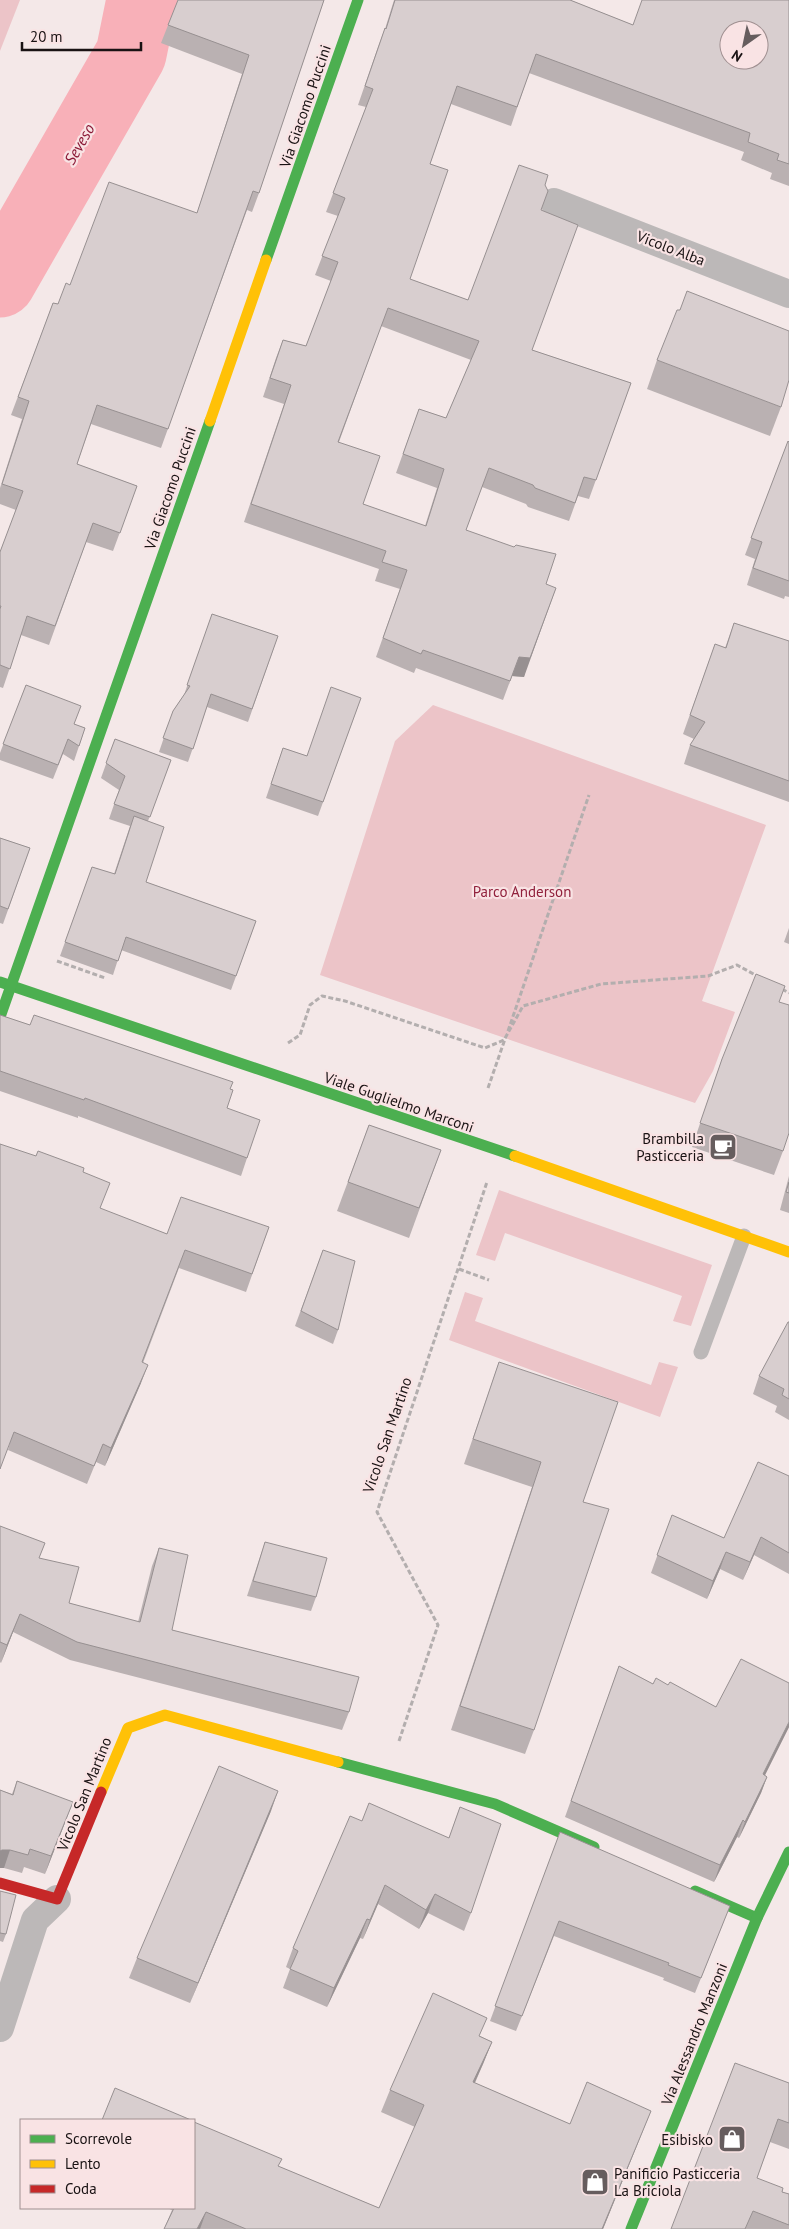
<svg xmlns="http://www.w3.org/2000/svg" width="789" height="2229" viewBox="0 0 789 2229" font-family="'PT Sans',sans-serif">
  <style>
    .green { fill: #ecc4c8 }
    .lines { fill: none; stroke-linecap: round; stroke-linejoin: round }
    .river { stroke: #f8b0b8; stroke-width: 71 }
    .path { stroke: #b3aeae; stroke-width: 3; stroke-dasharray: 5 2.5; stroke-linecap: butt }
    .lane { stroke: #bcb8b8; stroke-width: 15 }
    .street { stroke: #bcb8b8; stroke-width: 28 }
    .fast { stroke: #4caf50; stroke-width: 11 }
    .slow { stroke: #ffc107; stroke-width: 11 }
    .jam { stroke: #c62828; stroke-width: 11 }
    .wall { fill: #bab1b2; fill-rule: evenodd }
    .shaded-wall { fill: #979091 }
    .building { fill: #d8cecf; stroke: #979091; fill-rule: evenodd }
    .labels { text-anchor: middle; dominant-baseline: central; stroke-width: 4.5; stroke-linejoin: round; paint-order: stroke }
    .street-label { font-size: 15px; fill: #191213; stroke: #f9e3e4 }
    .park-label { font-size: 15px; fill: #91213c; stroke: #f9e3e4 }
    .poi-label { font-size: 15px; fill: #191213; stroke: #f9e3e4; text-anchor: end }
    .water-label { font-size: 16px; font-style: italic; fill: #8b1a37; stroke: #f9e3e4 }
  </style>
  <rect width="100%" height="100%" fill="#f4e8e8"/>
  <g class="green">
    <polygon points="0,0 20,0 0,51"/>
    <polygon points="433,705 766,825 702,1001 735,1012 713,1071 695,1103 320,975 395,741"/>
    <polygon points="499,1190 712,1265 691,1326 673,1321 682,1296 505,1233 495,1261 476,1255"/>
    <polygon points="465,1292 483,1298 475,1321 651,1385 659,1362 678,1367 660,1417 449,1340"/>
  </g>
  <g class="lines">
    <polyline class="river" points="0,282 131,54 142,0"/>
    <g class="path">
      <polyline points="57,961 105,978"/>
      <polyline points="782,989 789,993"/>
      <polyline points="508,1031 589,795"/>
      <polyline points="288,1043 300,1035 310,1005 322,996 345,1001 485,1048 504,1040 523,1006 601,984 708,976 737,965 759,977"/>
      <polyline points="488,1088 505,1039"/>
      <polyline points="459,1269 489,1280"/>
      <polyline points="399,1741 438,1625 377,1512 487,1182"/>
    </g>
    <polyline class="lane" points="701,1352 744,1236"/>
    <g class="street">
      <polyline points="554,202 789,294"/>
      <polyline points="0,2028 35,1920 57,1899"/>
    </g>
    <g class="fast">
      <polyline points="266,260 358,0"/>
      <polyline points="0,982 515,1156"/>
      <polyline points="0,1017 210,421"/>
      <polyline points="338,1762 495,1804 594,1847"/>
      <polyline points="695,1891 757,1918"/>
      <polyline points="631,2229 757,1918 789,1852"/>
    </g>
    <g class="slow">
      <polyline points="210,421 266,260"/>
      <polyline points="515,1156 789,1252"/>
      <polyline points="101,1792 128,1728 165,1715 338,1762"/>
    </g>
    <polyline class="jam" points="0,1883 57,1899 101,1792"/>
  </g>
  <g class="wall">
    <polygon points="178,0 324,0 259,193 252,212 247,210 161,448 91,424 77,464 137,486 113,551 86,542 49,645 21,635 3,688 0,687 0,552 16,510 0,504 0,488 22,419 11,415 53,303 58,304 70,285 197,213 242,74 161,43"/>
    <path d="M394,0H570L633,25L789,0V186L770,179L772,173L741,160L744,152L529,73L511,126L451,104L430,164L410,279L468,300L545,185L541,210L532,350L631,383L589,499L578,496L569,521L528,507L526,504L482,487L466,530L546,584L524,677L512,676L503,700L416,668L414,673L376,657L400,589L375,581L379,569L244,522L284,404L263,397L276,358L283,340L306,346L331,281L315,275L338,216L326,212L366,107L358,105L378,47L385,28V29ZM381,326L471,360L446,418L419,409L396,473L437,488L425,526L363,504L339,442Z"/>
    <polygon points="657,360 781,407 770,436 647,389"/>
    <polygon points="788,441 789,442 789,597 785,596 784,599 747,585 755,559 745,555"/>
    <polygon points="212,614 278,636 248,722 207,707 188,762 159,752 173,711 184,695"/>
    <polygon points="734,623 789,641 789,802 684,764 690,745 694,739 683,734 715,644 725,648"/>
    <polygon points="26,685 74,724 85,728 74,761 63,754 53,779 0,760 0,753"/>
    <polygon points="361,698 318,816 266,798 283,748 307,756"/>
    <polygon points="115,739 171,760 148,821 146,882 256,921 231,990 121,950 113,975 60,956 92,867 114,874 130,826 109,819 119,790 101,778"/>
    <polygon points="0,838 30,848 3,924 0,923"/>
    <polygon points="789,928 789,944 784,942"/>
    <polygon points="779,1002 783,1151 774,1175 692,1147 722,1059"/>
    <polygon points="0,1015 30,1025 230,1089 227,1108 247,1158 241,1176 78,1116 78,1118 0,1091"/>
    <polygon points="369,1125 441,1150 409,1238 337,1211"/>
    <polygon points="83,1172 100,1209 167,1234 269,1227 246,1292 179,1268 143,1363 141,1383 105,1466 96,1462 87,1484 8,1450"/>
    <polygon points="789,1176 789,1213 780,1210"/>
    <polygon points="323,1250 338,1330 333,1344 295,1326"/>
    <polygon points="789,1322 789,1420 775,1412 777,1406 753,1394 759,1376"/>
    <polygon points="499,1362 583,1502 534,1730 525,1754 451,1730 532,1487 464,1464"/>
    <polygon points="789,1476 789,1574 754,1555 743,1580 720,1569 707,1599 651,1573 672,1515 724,1538"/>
    <polygon points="0,1526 39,1558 69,1603 138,1622 152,1566 159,1548 172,1630 349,1712 342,1730 70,1660 13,1632 1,1663 0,1662"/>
    <polygon points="265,1542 316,1597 311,1611 247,1596"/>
    <polygon points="619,1666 653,1684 668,1685 716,1707 789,1683 789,1727 765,1775 767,1777 761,1793 739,1838 737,1837 714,1882 565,1817"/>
    <polygon points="17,1781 66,1820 45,1874 24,1867 22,1873 4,1868 0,1868 0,1790 12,1794"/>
    <polygon points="460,1807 471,1913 464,1931 428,1913 419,1929 378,1904 363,1939 360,1938 327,2007 283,1988 290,1969 286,1967 293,1948 362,1821 449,1838"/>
    <polygon points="271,1811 190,2003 129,1978 137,1958"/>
    <polygon points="560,1832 724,1921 695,1993 663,1980 664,1978 554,1936 516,2031 490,2021"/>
    <polygon points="0,1891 6,1934 3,1942 0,1941"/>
    <polygon points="480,2036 492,2042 483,2064 475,2083 570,2124 651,2111 642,2133 603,2229 164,2229 172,2210 167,2208 194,2208 280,2167 379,2208 415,2127 381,2112 390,2090"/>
    <polygon points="789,2083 789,2149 770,2142 757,2178 782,2192 789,2194 789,2229 671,2229"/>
  </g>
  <g class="shaded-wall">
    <polygon points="556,588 524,677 512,676 503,700 519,657"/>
    <polygon points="148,1365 141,1383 105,1466 111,1448"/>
    <polygon points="761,1537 754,1555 743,1580 750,1562"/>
    <polygon points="726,1552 720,1569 707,1599 713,1581"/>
    <polygon points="20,1614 13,1632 1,1663 7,1645"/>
    <polygon points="789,1722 789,1727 757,1791 763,1774"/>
    <polygon points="767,1777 761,1793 739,1838 745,1822"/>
    <polygon points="278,1791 271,1811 190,2003 198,1983"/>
    <polygon points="73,1802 45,1874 51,1856"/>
    <polygon points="743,1820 737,1837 714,1882 720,1865"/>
    <polygon points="2,1850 10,1850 4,1868 0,1868 0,1851"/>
    <polygon points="385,1885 378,1904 363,1939 370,1920"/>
    <polygon points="435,1894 428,1913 419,1929 426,1910"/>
    <polygon points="367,1919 360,1938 327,2007 334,1988"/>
    <polygon points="492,2042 483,2064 465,2104 473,2082"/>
    <polygon points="651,2111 642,2133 603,2229 602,2229"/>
    <polygon points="206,2212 200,2229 197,2229"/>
  </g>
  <g class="building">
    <polygon points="178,0 324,0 259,193 253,191 168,429 97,405 77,464 137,486 120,533 93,523 55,626 27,616 10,669 0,665 0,609 1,606 0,606 0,552 23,491 2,484 29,401 18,397 53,303 58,304 66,283 70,285 109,182 197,213 249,55 168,25"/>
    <path d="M395,0H570L633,25L642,0H789V164L777,160L779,154L748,142L750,133L536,54L517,107L457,86L430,164L448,170L410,279L468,300L519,165L548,175L545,185L548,191L541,210L578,225L532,350L631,383L596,480L584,477L575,503L535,488L533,485L489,468L466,530L514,547L516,545L556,554L546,584L556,588L530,658L519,657L510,681L423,650L421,654L383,638L407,570L382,562L386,551L251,504L291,385L270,378L283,340L306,346L338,262L322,256L345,198L333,193L373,89L365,86L385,28L386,29ZM729,30H759V60H729ZM388,308L479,341L446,418L419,409L403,454L444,469L426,526L363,504L380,456L338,442Z"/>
    <polygon points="687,291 789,331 789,380 781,407 657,360 677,310 680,310"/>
    <polygon points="788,441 789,442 789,581 753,568 762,542 751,538"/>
    <polygon points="212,614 278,636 252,709 211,694 193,749 163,738 173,711 190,686 187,685"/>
    <polygon points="734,623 789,641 789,781 690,745 705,722 690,715 715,644 726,648"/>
    <polygon points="26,685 81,706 74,724 85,728 79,746 68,739 58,765 3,744"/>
    <polygon points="331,687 361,698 323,802 271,784 283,748 307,756"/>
    <polygon points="115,739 171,760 150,817 114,804 125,776 106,763"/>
    <polygon points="134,816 164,827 146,882 256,921 236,976 126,937 118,961 65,942 92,867 115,874"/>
    <polygon points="0,838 30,848 8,909 0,906"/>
    <polygon points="756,974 785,986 779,1002 789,1005 789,1133 783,1151 700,1123 722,1059"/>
    <polygon points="0,1015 30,1025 34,1015 233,1082 230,1089 233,1090 227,1108 260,1120 247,1158 85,1098 84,1100 0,1071"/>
    <polygon points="369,1125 441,1150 419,1208 348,1182"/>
    <polygon points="0,1144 36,1156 38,1151 84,1168 83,1172 110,1183 100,1208 167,1234 181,1197 269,1227 252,1274 185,1250 142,1362 148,1365 111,1448 103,1444 94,1466 14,1432 0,1469"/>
    <polygon points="789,1182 789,1193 786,1192"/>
    <polygon points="323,1250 355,1261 338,1330 301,1311"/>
    <polygon points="788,1322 789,1322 789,1399 782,1395 784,1389 759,1376"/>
    <polygon points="499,1362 618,1402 583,1502 609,1509 534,1730 460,1706 541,1462 473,1439"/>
    <polygon points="758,1462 789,1476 789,1553 761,1537 750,1562 726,1552 713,1581 657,1555 672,1515 724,1538"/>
    <polygon points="0,1526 45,1543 39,1558 79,1567 69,1603 140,1622 159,1548 188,1555 172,1630 359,1677 349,1712 77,1642 20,1614 7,1645 0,1642"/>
    <polygon points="265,1542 327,1558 316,1597 253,1581"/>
    <polygon points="741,1659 789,1683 789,1722 763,1774 767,1777 745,1822 743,1820 720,1865 571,1801 619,1666 653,1684 656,1678 668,1685 670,1682 716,1707"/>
    <polygon points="219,1766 278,1791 198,1983 137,1958"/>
    <polygon points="17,1781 73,1802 51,1856 30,1849 28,1855 10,1850 2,1850 0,1851 0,1790 13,1795"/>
    <polygon points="369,1803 449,1838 460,1807 501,1824 471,1913 435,1894 426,1910 385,1885 370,1920 367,1919 334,1988 290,1969 298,1951 293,1948 350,1816 362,1821"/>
    <polygon points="560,1832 730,1906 701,1978 668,1965 669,1963 559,1921 522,2016 495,2006"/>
    <polygon points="0,1891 16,1895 6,1934 0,1933"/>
    <polygon points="433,1993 487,2018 479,2036 492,2042 473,2082 570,2124 587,2082 651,2111 602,2229 246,2229 206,2212 197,2229 164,2229 174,2208 194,2208 194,2122 282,2159 278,2166 379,2208 424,2105 390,2090"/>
    <polygon points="735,2063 789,2083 789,2123 778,2119 757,2178 783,2188 782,2192 789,2194 789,2225 753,2211 745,2229 671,2229"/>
    <polygon points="115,2088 191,2120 102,2120"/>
  </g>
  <defs>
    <symbol id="cafe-square" viewBox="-11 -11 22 22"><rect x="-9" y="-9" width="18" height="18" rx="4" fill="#665d5e" stroke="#f9e3e4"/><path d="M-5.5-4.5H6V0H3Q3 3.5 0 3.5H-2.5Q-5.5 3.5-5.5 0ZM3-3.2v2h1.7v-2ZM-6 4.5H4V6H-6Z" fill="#fff"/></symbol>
    <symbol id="shop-square" viewBox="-11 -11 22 22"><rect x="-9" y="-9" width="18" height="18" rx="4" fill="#665d5e" stroke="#f9e3e4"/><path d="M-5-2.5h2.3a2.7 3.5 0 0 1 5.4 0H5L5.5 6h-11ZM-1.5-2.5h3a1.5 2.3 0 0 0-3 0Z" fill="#fff"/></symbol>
  </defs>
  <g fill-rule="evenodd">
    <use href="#cafe-square" x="707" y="1131" width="32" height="32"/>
    <use href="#shop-square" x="716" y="2123" width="32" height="32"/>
    <use href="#shop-square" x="579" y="2166" width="32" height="32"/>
  </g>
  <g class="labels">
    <g class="street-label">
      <text transform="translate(305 106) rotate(-71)">Via Giacomo Puccini</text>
      <text transform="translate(671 248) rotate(21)">Vicolo Alba</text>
      <text transform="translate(170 488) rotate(-71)">Via Giacomo Puccini</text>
      <text transform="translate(399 1102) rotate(19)">Viale Guglielmo Marconi</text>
      <text transform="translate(387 1435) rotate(-71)">Vicolo San Martino</text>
      <text transform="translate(84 1794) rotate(-68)">Vicolo San Martino</text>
      <text transform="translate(694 2034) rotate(-68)">Via Alessandro Manzoni</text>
    </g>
    <g class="park-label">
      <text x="522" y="891">Parco Anderson</text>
    </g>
    <g class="poi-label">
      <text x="704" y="1138">Brambilla<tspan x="704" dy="17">Pasticceria</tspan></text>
      <text x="713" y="2139">Esibisko</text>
      <text x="614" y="2173" text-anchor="start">Panificio Pasticceria<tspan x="614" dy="17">La Briciola</tspan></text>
    </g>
    <g class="water-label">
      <text transform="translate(79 144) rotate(-60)">Seveso</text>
    </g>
  </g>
  <rect x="20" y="2119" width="175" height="90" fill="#f9e3e4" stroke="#9f8f90"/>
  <rect x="30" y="2135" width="25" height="8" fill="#4caf50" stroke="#9f8f90"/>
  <text x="65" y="2144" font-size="15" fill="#191213">Scorrevole</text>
  <rect x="30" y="2160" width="25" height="8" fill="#ffc107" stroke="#9f8f90"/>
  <text x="65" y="2169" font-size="15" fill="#191213">Lento</text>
  <rect x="30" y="2185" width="25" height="8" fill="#c62828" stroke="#9f8f90"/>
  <text x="65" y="2194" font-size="15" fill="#191213">Coda</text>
  <g transform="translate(744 45) rotate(213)"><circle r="24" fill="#f9e3e4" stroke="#9f8f90"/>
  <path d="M0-4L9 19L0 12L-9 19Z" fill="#665d5e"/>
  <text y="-8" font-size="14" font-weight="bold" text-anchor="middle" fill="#191213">N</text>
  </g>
  <path d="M22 42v8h119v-8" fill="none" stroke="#191213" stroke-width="2.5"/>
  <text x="30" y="42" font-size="15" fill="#191213" stroke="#f9e3e4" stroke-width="4" paint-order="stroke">20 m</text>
</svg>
